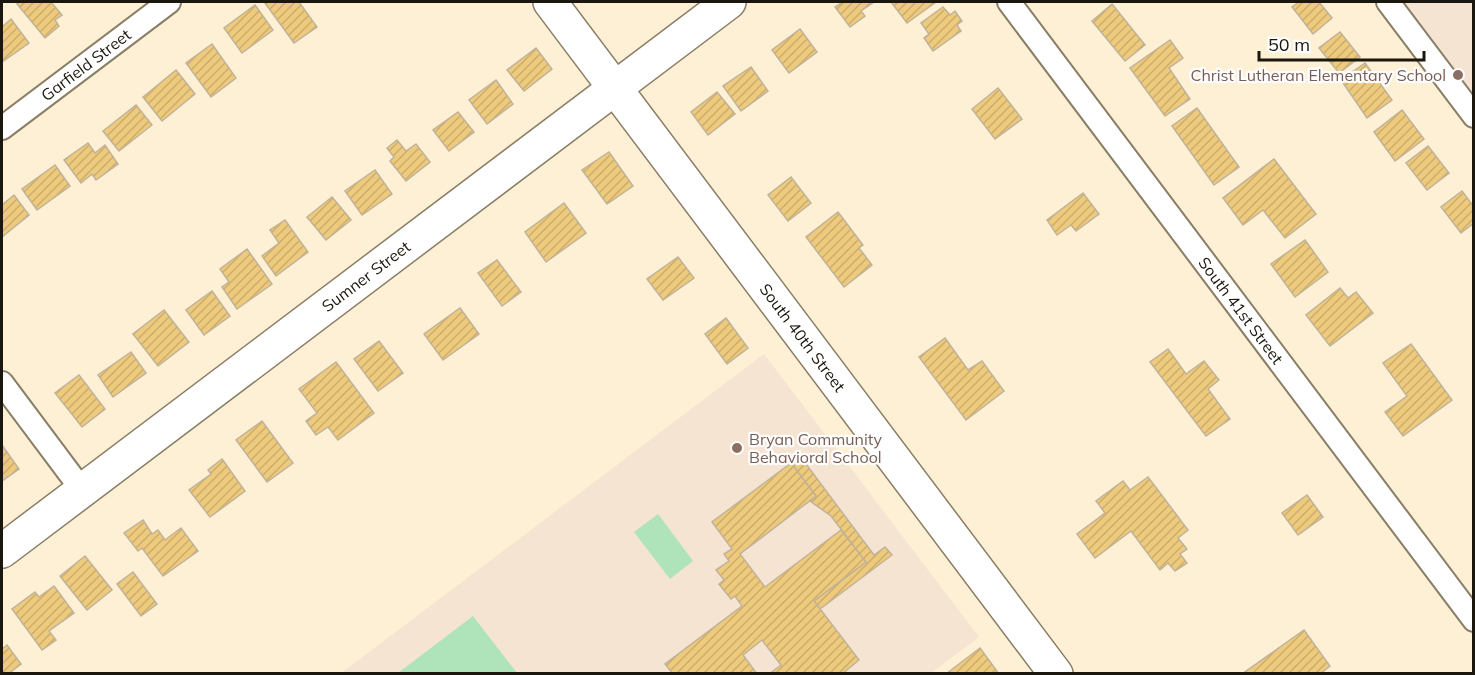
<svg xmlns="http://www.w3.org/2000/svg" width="1475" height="675" viewBox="0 0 1475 675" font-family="Mulish,sans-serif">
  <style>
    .education { fill: #f6e4d3 }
    .garden { fill: #afe3ba }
    .building { fill: url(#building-hatch); stroke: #c0b399; stroke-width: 1.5 }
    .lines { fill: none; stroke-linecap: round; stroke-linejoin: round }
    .street-casing { stroke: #897d65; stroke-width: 26 }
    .secondary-casing { stroke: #897d65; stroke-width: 36 }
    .street { stroke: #fff; stroke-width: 22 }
    .secondary { stroke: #fff; stroke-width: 33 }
    .education-dot { fill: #8d6e63; stroke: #fefefe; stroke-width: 2 }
    .labels { text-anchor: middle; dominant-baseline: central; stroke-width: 4.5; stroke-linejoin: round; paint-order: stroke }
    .street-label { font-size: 16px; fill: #1c170e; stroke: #fefefe }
    .education-label { font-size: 16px; fill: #785e54; stroke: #fefefe; text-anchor: end }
  </style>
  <defs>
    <pattern id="building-hatch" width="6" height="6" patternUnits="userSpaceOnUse" patternTransform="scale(1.5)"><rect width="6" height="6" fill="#eeca7d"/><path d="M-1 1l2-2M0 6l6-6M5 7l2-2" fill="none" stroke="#ccad6b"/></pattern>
  </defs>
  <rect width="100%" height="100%" fill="#fdf0d5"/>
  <g class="education">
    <polygon points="1388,2 1473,2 1473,116"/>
    <polygon points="764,354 979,637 931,673 340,674"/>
  </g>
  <g class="garden">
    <polygon points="658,514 693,561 670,579 634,532"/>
    <polygon points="473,616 517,673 398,673"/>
  </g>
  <g class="building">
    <polygon points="20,2 51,2 62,15 55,20 59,26 45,38 17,4"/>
    <polygon points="266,2 299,2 317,27 294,43 265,3"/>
    <polygon points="843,2 874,2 861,11 865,16 850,27 835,7"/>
    <polygon points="891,2 936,2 907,23"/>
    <polygon points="1299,2 1319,2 1332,18 1313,34 1292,7"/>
    <polygon points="1112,4 1145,45 1125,61 1092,21"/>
    <polygon points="255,5 273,30 242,53 224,28"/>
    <polygon points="943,7 950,15 955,11 962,21 957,25 961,31 933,51 924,38 929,34 921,23"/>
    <polygon points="11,19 29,43 2,62 2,27"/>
    <polygon points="800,29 817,52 789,73 772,50"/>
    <polygon points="1340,32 1360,57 1339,73 1319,48"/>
    <polygon points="1170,40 1183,58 1169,68 1190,99 1165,116 1130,68"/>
    <polygon points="212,44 236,78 211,97 186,63"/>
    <polygon points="536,48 552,69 524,91 507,70"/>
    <polygon points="1365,63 1392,100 1367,118 1341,80"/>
    <polygon points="751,67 768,91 741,111 723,86"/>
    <polygon points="176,70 195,94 162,121 143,97"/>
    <polygon points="496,80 513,104 487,124 469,100"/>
    <polygon points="998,88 1022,119 995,139 972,109"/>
    <polygon points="717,92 735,114 708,135 691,112"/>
    <polygon points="136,105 152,125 119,151 103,131"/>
    <polygon points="1197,108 1239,167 1214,185 1172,126"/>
    <polygon points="1402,110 1424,139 1395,161 1374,132"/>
    <polygon points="458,112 474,132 449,151 433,130"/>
    <polygon points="397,140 406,151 416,144 430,162 406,181 390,161 394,157 387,148"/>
    <polygon points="88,143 95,153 105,145 118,164 96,180 92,174 81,183 64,160"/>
    <polygon points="1428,146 1449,173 1427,190 1406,163"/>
    <polygon points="609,152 633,186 607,204 582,170"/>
    <polygon points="1274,159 1316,214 1285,238 1263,210 1243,225 1223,198"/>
    <polygon points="55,165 70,186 37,210 22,189"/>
    <polygon points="375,170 392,194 362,215 345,191"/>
    <polygon points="791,177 811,203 788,221 768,195"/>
    <polygon points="1462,191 1474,207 1474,223 1461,233 1441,207"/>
    <polygon points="1083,193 1099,214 1076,231 1071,225 1057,235 1047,220"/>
    <polygon points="14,195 29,215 2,237 2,205"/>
    <polygon points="332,197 351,220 326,240 307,217"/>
    <polygon points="564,203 586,233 546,262 525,232"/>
    <polygon points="838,212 863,245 859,248 872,265 844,287 806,237"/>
    <polygon points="285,220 308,252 276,276 262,256 279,243 270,230"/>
    <polygon points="1305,240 1328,272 1295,297 1271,264"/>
    <polygon points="247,249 272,284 237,309 222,287 229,282 220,269"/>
    <polygon points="678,257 694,278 663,300 647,279"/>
    <polygon points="497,260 521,292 502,306 478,273"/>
    <polygon points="1340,288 1348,298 1356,292 1373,313 1330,346 1306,315"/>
    <polygon points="212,291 230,316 204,335 186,310"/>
    <polygon points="460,308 479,334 443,360 424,334"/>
    <polygon points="164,310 189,342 158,366 133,334"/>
    <polygon points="726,318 748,348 727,364 705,334"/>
    <polygon points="945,338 968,370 982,361 1004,391 966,420 919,357"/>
    <polygon points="379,341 403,373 378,391 354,359"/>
    <polygon points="1411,344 1452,400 1403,436 1385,412 1407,396 1383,363"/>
    <polygon points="1168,349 1186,374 1204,361 1219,380 1208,389 1230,419 1206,436 1150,362"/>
    <polygon points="131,352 146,373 113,397 98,375"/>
    <polygon points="336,362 374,413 338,440 328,427 316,435 306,421 317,413 299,389"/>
    <polygon points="79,375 105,409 82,427 55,393"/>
    <polygon points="262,421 293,463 267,482 236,440"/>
    <polygon points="2,445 19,469 2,481"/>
    <polygon points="800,456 874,555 885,547 892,555 820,609 814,601 866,562 831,516 810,501 816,496 791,463"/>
    <polygon points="222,459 245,491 210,517 189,490 211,474 208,470"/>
    <polygon points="791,463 816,496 740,554 765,587 841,530 866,562 814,601 859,660 842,674 769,674 781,665 762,640 743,655 757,674 673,674 665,664 742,606 735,596 731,599 719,584 724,580 716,570 729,561 724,554 732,549 712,522"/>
    <polygon points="1148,477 1188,530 1178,538 1187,549 1180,554 1187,563 1175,571 1168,563 1160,570 1131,531 1095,558 1077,534 1105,513 1096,501 1123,481 1130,490"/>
    <polygon points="1307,495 1323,517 1298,535 1282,513"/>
    <polygon points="143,520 152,534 158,530 165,540 181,528 198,551 163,576 142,548 138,551 124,533"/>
    <polygon points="85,556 112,590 87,610 60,576"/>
    <polygon points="133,572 157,604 141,616 117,584"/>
    <polygon points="54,586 74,613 49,631 56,640 42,650 12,609 35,592 39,597"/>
    <polygon points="1304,630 1330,666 1320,674 1242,674"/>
    <polygon points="7,645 21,664 8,674 2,674 2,649"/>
    <polygon points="980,648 999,674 946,674"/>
  </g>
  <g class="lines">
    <defs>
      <g id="street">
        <path id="s1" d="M1009,2L1474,620"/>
        <polyline points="1388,2 1474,116"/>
        <path id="s2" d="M2,128L169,2"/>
        <polyline points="2,383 82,490"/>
      </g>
      <g id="secondary">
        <path id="s3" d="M550,2L1056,674"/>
        <path id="s4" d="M2,551L729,2"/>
      </g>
    </defs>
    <use href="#street" class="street-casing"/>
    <use href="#secondary" class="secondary-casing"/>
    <use href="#street" class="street"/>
    <use href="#secondary" class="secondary"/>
  </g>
  <g class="education-dot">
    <circle cx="1458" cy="75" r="6"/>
    <circle cx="737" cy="448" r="6"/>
  </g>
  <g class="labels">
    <g class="street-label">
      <text stroke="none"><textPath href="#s2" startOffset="105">Garfield Street</textPath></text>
      <text stroke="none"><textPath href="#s4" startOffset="456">Sumner Street</textPath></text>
      <text stroke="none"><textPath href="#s1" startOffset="386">South 41st Street</textPath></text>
      <text stroke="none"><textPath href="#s3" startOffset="420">South 40th Street</textPath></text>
    </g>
    <g class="education-label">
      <text x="1446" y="75">Christ Lutheran Elementary School</text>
      <text x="749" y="439" text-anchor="start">Bryan Community<tspan x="749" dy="18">Behavioral School</tspan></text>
    </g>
  </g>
  <rect width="1475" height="675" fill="none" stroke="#1c170e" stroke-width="6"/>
  <path d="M1259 51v9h165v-9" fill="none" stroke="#1c170e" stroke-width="3"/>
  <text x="1268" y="51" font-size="18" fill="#1c170e" stroke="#fefefe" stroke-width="4.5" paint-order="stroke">50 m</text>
</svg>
